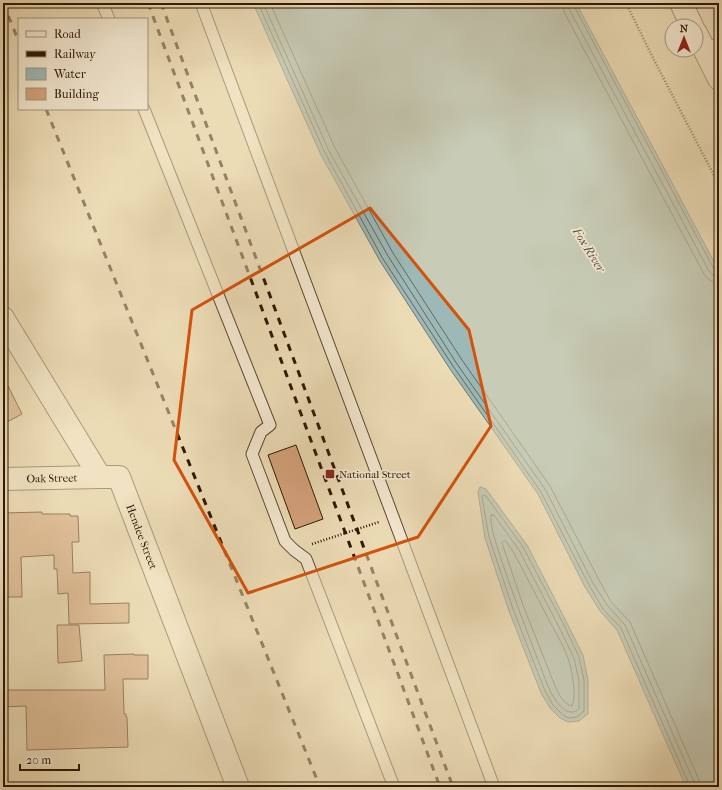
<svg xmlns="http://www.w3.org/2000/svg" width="722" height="790" viewBox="0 0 722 790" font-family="'IM FELL French Canon',serif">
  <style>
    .water { fill: #9cb9b7; stroke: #70786f }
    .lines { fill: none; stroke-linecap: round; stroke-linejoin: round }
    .shore { stroke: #65685d; stroke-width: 1 }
    .building { fill: #d5a27b; stroke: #2e1703 }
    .service-casing { stroke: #5e4830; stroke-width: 13 }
    .minor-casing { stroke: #5e4830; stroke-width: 24 }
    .path { stroke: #2e1703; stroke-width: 2.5; stroke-dasharray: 1 2; stroke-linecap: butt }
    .service { stroke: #f3e8d0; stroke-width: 11 }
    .minor { stroke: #f3e8d0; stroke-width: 22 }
    .rail { stroke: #2e1703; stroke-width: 3; stroke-dasharray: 7 7; stroke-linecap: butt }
    .marked { fill: none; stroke: #d5520b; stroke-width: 3; stroke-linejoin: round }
    .poi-dot { fill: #8f2418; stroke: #f3e8d0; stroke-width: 1.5 }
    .labels { text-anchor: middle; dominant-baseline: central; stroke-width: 3.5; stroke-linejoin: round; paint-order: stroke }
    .poi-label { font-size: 11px; fill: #2e1703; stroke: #f3e8d0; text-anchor: start }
    .street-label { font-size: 11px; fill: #2e1703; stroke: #f3e8d0 }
    .water-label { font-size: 12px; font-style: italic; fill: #545042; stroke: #f3e8d0 }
  </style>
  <rect width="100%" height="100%" fill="#ecdcb6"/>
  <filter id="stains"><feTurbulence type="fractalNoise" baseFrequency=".005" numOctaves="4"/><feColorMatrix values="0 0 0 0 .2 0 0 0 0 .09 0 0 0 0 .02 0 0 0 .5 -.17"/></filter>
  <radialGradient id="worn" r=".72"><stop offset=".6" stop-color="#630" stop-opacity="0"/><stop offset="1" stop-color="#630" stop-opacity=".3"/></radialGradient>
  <g class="water">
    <polygon points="253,3 576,3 719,271 719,787 686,787 617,630 600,611 585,587 538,494 450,369 380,261 321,155"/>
    <polygon points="480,487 486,489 527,545 567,623 583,655 588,680 588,714 579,721 568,722 560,718 550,708 541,693 509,611 485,538 478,492"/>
  </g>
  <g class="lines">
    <g class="shore">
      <polyline points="258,3 325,153 383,259 453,366 541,492 589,585 603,609 621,628 689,784 689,787"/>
      <polyline points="263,3 329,151 388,256 457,364 545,489 593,583 607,605 625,625 694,782 694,787"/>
      <polyline points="270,3 335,148 393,253 462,360 550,486 599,580 611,602 630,622 699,780 700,787"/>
      <path d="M562,3L564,12L704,274C708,280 712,282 719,283"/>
      <polyline points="568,3 569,9 709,271 714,276 719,276"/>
      <polyline points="573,3 574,6 714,269 716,271 719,271"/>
      <polygon points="484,495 486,496 523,547 564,625 579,657 584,680 584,711 577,717 568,718 562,714 553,705 545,691 513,609 489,537 482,497"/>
      <path d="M491,515H494L519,550L559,627L574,658L579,681V709C571,716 563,710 557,702C548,691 542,669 536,655C524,624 513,594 502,562C498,548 490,530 491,515Z"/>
      <path d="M504,541H506L514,553C526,576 538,599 550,622C556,633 565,649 569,661C572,671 577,697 572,706C563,704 559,694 555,686L523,605L502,543Z"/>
    </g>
  </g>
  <g class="building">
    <polygon points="3,376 22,414 3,424"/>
    <polygon points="296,445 323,519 295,529 268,455"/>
    <polygon points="42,512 42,514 70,514 70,516 78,516 79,542 72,542 73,573 90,572 90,604 129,603 129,623 69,624 68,593 58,594 57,569 54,569 54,555 21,557 22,597 3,597 3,513"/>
    <polygon points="57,625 79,625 82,661 58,663"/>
    <polygon points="134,654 134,655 148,655 148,679 123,679 124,714 126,714 126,717 127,717 128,747 27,750 26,706 3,707 3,690 105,690 104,655"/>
  </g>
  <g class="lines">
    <defs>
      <g id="service">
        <polyline points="102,3 109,19"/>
        <polyline points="201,3 494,787"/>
        <polyline points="705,50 719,43"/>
        <polyline points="144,109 270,425 261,432 252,454 285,541 294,550 306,559 394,787"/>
      </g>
      <g id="minor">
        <polyline points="681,3 692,26"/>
        <polyline points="696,33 719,79"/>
        <polyline points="3,318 100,477"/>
        <path id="s1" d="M3,479L100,477H119L238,787"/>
      </g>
    </defs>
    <use href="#service" class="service-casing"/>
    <use href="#minor" class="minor-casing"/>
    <g class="path">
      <polyline points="626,3 653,58 719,185"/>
      <polyline points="312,544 379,522"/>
    </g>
    <use href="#service" class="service"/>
    <use href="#minor" class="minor"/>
    <g class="rail">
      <polyline points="3,3 19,42"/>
      <polyline points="148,3 440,787"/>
      <polyline points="161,3 453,787"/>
      <polyline points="46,109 320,787"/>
    </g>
  </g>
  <path d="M0 0H722V790H0ZM370,208L469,330L491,426L418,537L248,593L174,460L192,310Z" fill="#ecdcb6" fill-opacity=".55" fill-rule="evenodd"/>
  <path class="marked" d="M370,208L469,330L491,426L418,537L248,593L174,460L192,310Z"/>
  <rect class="poi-dot" x="325" y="469" width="10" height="10" rx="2"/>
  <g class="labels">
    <g class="poi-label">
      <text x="339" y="474">National Street</text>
    </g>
    <g class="street-label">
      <text stroke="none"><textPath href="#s1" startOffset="49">Oak Street</textPath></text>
      <text stroke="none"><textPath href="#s1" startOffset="180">Hendee Street</textPath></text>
    </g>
    <g class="water-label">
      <text transform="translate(589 250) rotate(58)">Fox River</text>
    </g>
  </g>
  <rect width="722" height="790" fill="none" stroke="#ecdcb6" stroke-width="16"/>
  <rect x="4" y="4" width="714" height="782" fill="none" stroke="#2e1703" stroke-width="2"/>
  <rect x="8" y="8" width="706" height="774" fill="none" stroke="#2e1703"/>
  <rect x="18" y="18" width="130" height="92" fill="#f3e8d0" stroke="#a4947e"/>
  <rect x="26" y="31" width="20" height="6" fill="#f3e8d0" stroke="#a4947e"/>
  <text x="54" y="38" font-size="12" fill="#2e1703">Road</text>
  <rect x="26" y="51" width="20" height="6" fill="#2e1703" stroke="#a4947e"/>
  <text x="54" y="58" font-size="12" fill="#2e1703">Railway</text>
  <rect x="26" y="68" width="20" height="12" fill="#9cb9b7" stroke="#a4947e"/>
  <text x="54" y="78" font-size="12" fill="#2e1703">Water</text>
  <rect x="26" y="88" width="20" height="12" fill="#d5a27b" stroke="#a4947e"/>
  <text x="54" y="98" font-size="12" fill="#2e1703">Building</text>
  <g transform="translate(684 38)"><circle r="19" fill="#f3e8d0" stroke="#a4947e"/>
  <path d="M0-3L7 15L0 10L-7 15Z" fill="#8f2418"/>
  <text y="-6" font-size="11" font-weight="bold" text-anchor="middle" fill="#2e1703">N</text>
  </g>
  <path d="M20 764v6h59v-6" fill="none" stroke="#2e1703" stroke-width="2"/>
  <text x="26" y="764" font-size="12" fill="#2e1703" stroke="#f3e8d0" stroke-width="3" paint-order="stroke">20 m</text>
  <rect width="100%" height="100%" filter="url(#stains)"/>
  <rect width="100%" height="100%" fill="url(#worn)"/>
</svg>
